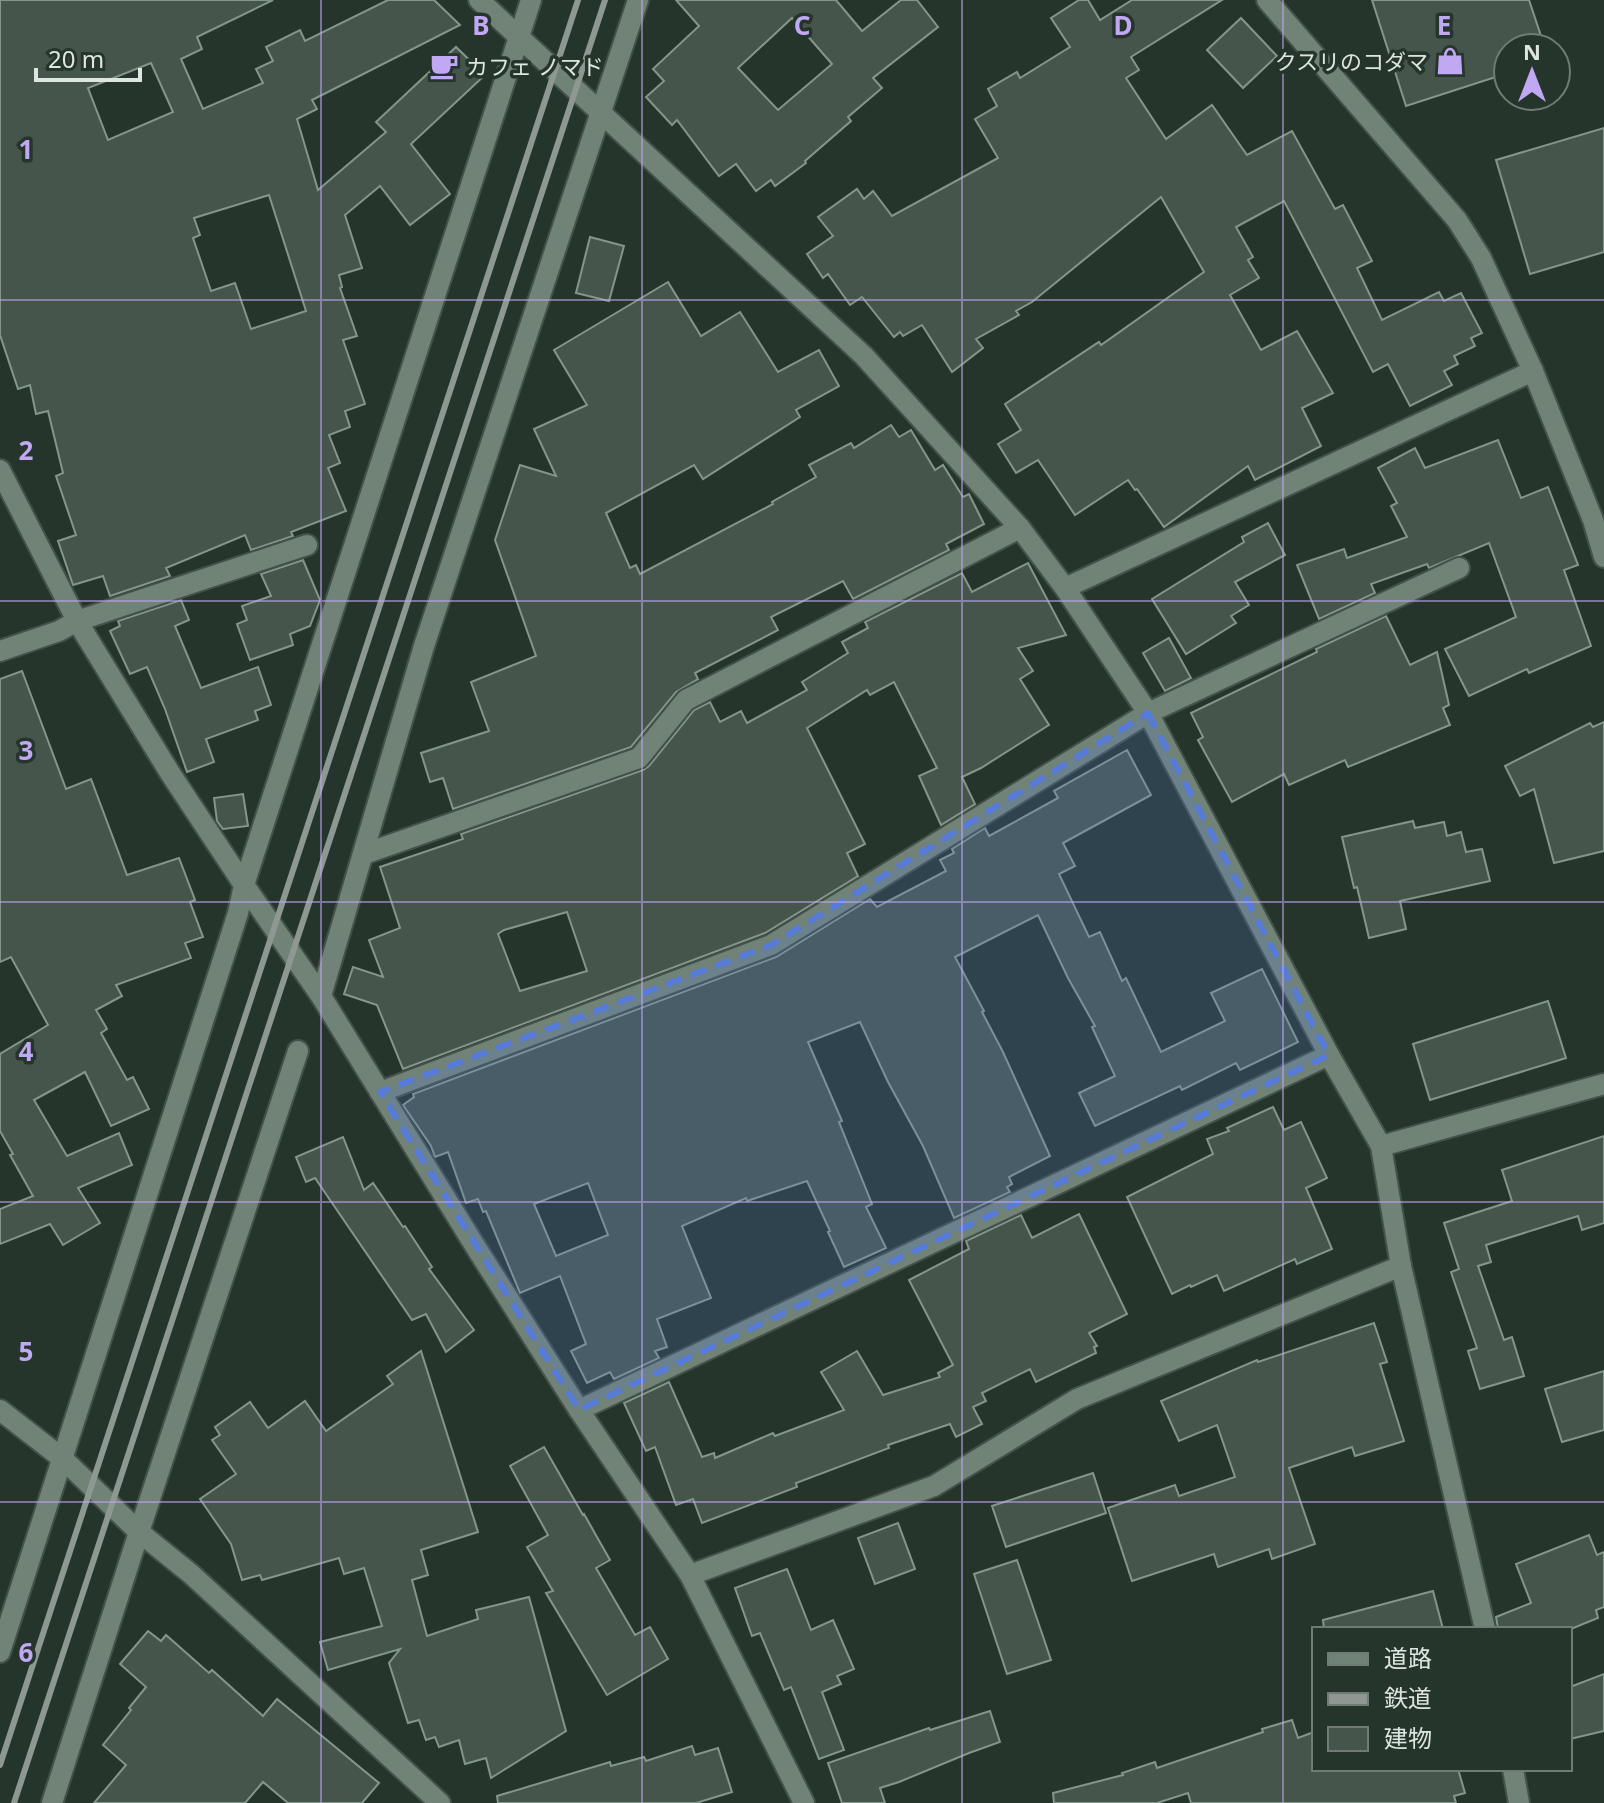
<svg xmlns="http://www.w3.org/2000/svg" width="1604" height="1803" viewBox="0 0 1604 1803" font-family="'Noto Sans','Noto Sans JP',sans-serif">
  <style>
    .building { fill: #45554b; stroke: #84958a; stroke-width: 2; fill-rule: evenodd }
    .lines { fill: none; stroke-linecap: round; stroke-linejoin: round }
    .minor-casing { stroke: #445149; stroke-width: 24 }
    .tertiary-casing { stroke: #445149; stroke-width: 24 }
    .minor { stroke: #718277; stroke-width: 20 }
    .tertiary { stroke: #718277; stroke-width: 20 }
    .rail { stroke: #8c9891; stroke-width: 6 }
    .marked { fill: #567bda; fill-opacity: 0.2; stroke: #567bda; stroke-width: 6; stroke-dasharray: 16 10; stroke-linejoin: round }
    .grid { fill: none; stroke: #c1a8f3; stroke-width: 2; stroke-opacity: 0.55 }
    .labels { text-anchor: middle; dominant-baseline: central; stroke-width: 7; stroke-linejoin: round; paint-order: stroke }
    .poi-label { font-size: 22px; fill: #dce5df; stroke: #26352c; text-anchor: end }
    .grid-label { font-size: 26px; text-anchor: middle; font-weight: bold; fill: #c1a8f3; stroke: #26352c; stroke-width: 7; stroke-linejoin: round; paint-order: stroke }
  </style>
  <rect width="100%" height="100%" fill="#26352c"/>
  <g class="building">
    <path d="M0,0H273L197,37L202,49L181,59L203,109L263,83L256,69L273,61L266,47L300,30L305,41L388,0H434L460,25L312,100L317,109L297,119L318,190L386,132L376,122L456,47L485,75L411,144L450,194L410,225L380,186L345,215L362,268L339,275L342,287L340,288L357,336L343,340L365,404L345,411L350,427L329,435L340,463L328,468L346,511L291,532L293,536L251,550L245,535L166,568L170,576L110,596L103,576L73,585L58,541L76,535L56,476L63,473L48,411L36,414L30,385L18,389L0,335ZM151,63L173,112L108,140L88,88ZM269,195L306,311L251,329L235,283L211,291L193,238L200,235L194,218Z"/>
    <path d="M676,0H836L862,31L901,0H917L938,27L873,78L882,88L848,117L851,121L805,161L806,163L775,186L771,180L756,191L736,164L719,176L677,120L672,125L646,97L664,81L653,69L699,26ZM792,18L832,64L778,110L738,68Z"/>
    <polygon points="1079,0 1088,0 1100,20 1132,0 1222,0 1131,57 1139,70 1126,78 1166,139 1212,105 1247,155 1292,131 1335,209 1343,205 1372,261 1357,268 1382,320 1439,292 1444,301 1461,293 1482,333 1471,338 1475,346 1454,356 1458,364 1444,371 1452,385 1410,406 1388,364 1373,372 1284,201 1236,227 1253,257 1248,260 1259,278 1230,295 1261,350 1297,331 1333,393 1302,408 1321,446 1255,480 1248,466 1164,527 1137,489 1135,490 1128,480 1075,515 1038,460 1016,473 998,444 1021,430 1005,404 1099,342 1101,345 1204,272 1161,197 1032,302 1016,311 1019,315 976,339 983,348 952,372 922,325 903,336 900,332 894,337 862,297 850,305 828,274 823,278 807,254 833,236 818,217 857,189 864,199 873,191 892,216 998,158 975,119 997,106 988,89 1017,72 1020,78 1070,47 1051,18"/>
    <polygon points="1372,0 1529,0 1545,48 1508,48 1508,73 1406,106"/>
    <polygon points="1241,18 1277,56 1243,88 1207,50"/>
    <polygon points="1604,128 1604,252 1530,274 1496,160"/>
    <polygon points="590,237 624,246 609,301 576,293"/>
    <polygon points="668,282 701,336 740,312 778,372 819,350 839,386 796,410 800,417 703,479 694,465 606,513 630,568 636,565 640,574 773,504 772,502 816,477 809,465 851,443 854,448 891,425 899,437 911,430 935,470 943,465 963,497 969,494 984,524 946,544 949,550 853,599 843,581 771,617 778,630 695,673 698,679 676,692 631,747 453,809 443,778 430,782 421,753 489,731 471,682 536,656 495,540 520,465 556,476 534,429 587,405 554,350"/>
    <polygon points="1498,440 1521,498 1548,487 1578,565 1564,570 1591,646 1529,673 1527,669 1469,696 1445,649 1516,617 1489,543 1429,568 1427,564 1371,584 1375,593 1319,619 1297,565 1344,549 1347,558 1407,537 1391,506 1397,503 1378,468 1415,448 1425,468"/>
    <polygon points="1268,523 1285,555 1235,582 1249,605 1231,616 1236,623 1186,654 1152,599 1244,542 1242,537"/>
    <polygon points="303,560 320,600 310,626 290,634 293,645 250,660 237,624 247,620 242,606 271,596 261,574"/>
    <path d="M1028,563L1066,635L1018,648L1033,671L1020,679L1049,725L981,768L962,777L975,804L941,825L919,776L937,768L894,682L870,695L867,690L807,728L865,844L847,853L858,876L765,933L403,1069L377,1005L344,994L353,967L383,977L369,940L400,928L380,867L463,839L461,834L643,770L649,766L694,710L710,702L720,722L741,711L747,723L807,690L802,682L848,653L842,642L868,628L865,622L962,573L972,592ZM567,912L587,971L520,991L498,934L504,930Z"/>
    <polygon points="181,600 189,620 175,626 201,688 258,667 271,705 255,711 258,720 206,739 214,762 187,772 165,709 147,667 130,674 110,631 120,626 118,621"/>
    <polygon points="1386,616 1410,665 1437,652 1449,705 1443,708 1450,725 1348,767 1345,760 1289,785 1284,774 1232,802 1198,740 1203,737 1191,713 1317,652 1316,649"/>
    <polygon points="1169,638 1191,678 1165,691 1143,653"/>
    <polygon points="22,671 66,789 91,779 127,875 179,858 195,900 190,902 203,937 185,943 191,958 116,985 122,996 96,1010 107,1029 101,1033 127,1080 133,1077 149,1109 111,1126 85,1072 34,1100 67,1156 119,1133 132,1165 78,1188 100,1223 63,1245 50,1224 0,1244 0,1209 33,1196 10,1155 13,1154 0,1131 0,1054 48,1025 11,957 0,962 0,679"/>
    <polygon points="1604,722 1604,851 1554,863 1534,789 1520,796 1505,766 1590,723 1593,727"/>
    <path d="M1127,750L1151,795L1063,843L1075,866L1059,874L1089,937L1100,932L1122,981L1126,978L1161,1052L1225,1021L1211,993L1262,969L1298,1042L1240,1070L1236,1063L1182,1090L1180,1086L1095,1126L1079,1093L1115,1076L1092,1027L1095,1026L1068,978L1038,915L955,957L984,1011L982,1012L1003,1052L1050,1156L1009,1177L1012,1184L1007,1187L1010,1192L954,1218L923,1146L888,1082L860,1022L808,1042L842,1121L839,1122L872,1204L866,1207L886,1248L844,1267L828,1232L830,1231L807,1181L747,1201L746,1198L682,1226L711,1298L657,1319L667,1347L655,1351L659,1358L614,1379L610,1372L587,1383L571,1351L586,1344L560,1276L520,1293L486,1211L483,1212L478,1199L466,1203L448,1152L435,1157L431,1146L403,1105L414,1097L413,1094L776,957L870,899L877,907L946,871L940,860L954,853L952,849L985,828L989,836L1058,798L1054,791ZM588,1183L608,1235L556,1256L534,1204Z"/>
    <polygon points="243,794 248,826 223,829 217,821 214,798"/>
    <polygon points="1413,821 1415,828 1444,822 1447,836 1461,832 1466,852 1482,849 1490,881 1400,901 1406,929 1369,938 1357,887 1354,888 1342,837"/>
    <polygon points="1548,1001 1566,1058 1430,1100 1413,1044"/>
    <polygon points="1273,1107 1284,1130 1301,1122 1327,1178 1306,1188 1332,1249 1297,1264 1295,1259 1224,1291 1217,1275 1191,1287 1190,1285 1172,1294 1127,1197 1213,1154 1207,1139 1229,1131 1227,1128"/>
    <polygon points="1604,1136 1604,1223 1582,1230 1578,1216 1486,1245 1491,1262 1478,1266 1504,1340 1512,1337 1524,1376 1480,1389 1468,1351 1477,1348 1451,1272 1459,1269 1444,1223 1512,1201 1502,1170"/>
    <polygon points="343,1137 364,1190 373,1183 403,1227 405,1226 432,1267 429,1269 474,1330 446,1352 426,1314 412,1320 315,1178 306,1182 296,1157"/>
    <polygon points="1079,1214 1127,1314 1089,1333 1097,1346 1094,1347 1096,1353 1036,1382 1030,1369 982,1393 986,1401 973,1407 982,1424 956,1437 950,1424 888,1445 889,1448 796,1483 797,1487 702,1523 693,1499 676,1505 655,1447 646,1451 624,1403 669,1382 702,1457 714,1453 715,1458 773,1433 775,1436 844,1410 821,1372 857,1351 883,1395 940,1377 938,1373 953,1365 909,1280 969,1249 966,1241 1021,1215 1032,1238"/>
    <polygon points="1374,1323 1387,1362 1380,1364 1404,1441 1355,1456 1352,1447 1289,1468 1315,1544 1272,1559 1269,1549 1218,1567 1214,1554 1132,1581 1108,1508 1175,1485 1179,1496 1235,1477 1217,1425 1179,1441 1161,1401 1257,1360 1258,1362"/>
    <polygon points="421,1351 478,1532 421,1550 428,1575 412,1580 427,1636 478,1619 476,1610 529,1597 566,1731 491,1778 486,1758 465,1764 459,1740 439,1747 435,1737 426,1740 419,1720 408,1723 389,1663 400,1649 328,1670 320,1642 382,1626 364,1568 344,1574 339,1558 262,1580 260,1575 242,1580 231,1544 200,1499 236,1474 212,1440 220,1435 215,1427 250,1402 268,1428 305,1401 326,1431 393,1384 387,1376"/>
    <polygon points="1604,1371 1604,1430 1562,1442 1545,1389"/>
    <polygon points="544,1447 583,1515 584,1514 610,1560 596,1568 635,1635 650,1627 668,1659 607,1695 546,1593 553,1591 527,1547 548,1535 510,1466"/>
    <polygon points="1093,1473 1106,1513 1006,1547 992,1506"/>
    <polygon points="898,1523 915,1569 875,1584 858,1538"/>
    <polygon points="1589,1535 1597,1555 1604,1552 1604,1607 1596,1610 1598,1618 1571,1629 1498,1629 1496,1617 1531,1603 1516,1564"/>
    <polygon points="1017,1560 1051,1660 1007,1674 974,1574"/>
    <polygon points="787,1569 811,1630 833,1620 854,1669 837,1676 841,1684 822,1692 844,1750 819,1759 791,1687 784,1690 760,1633 752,1636 735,1588"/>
    <polygon points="1433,1591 1443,1629 1324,1629 1323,1620"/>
    <polygon points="148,1631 161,1641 166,1635 209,1673 212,1670 263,1716 277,1699 379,1783 362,1803 288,1803 263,1782 245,1803 94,1803 126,1765 103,1745 131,1710 129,1708 146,1687 120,1664"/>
    <polygon points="1604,1674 1604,1731 1570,1739 1570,1687"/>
    <polygon points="990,1711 1000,1742 969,1753 899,1782 880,1788 885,1803 842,1803 828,1763 929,1728 930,1730"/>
    <polygon points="1292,1720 1298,1738 1314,1732 1314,1769 1458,1769 1465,1793 1454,1796 1456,1803 1191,1803 1188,1793 1157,1803 1054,1803 1053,1793 1123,1775 1122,1773 1155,1762 1157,1768 1263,1732 1262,1729"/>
    <polygon points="692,1746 695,1755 718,1748 732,1792 696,1803 498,1803 497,1796 610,1762 611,1766 644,1757 646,1761"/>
  </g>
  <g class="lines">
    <defs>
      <g id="minor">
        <polyline points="479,0 864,356 1020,528 1065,588 1148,713 1329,1055 1381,1146 1401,1266 1485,1629"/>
        <polyline points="0,470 77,621 170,773 244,885 321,996 475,1246 579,1410 690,1575 804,1803"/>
        <polyline points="1065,588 1533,371"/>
        <polyline points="0,651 59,631 77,621 307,545"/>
        <polyline points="364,854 639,758 686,700 1020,528"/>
        <polyline points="321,996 424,646 638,0"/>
        <polyline points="380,1092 771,945 1148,713 1459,568"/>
        <polyline points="0,1410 63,1459 139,1532 191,1574 440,1803"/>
        <polyline points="579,1410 1329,1055"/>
        <polyline points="690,1575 934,1486 1077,1399 1401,1266"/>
        <polyline points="0,1652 238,913 244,885 531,0"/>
        <polyline points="1513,1769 1519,1803"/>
        <polyline points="52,1803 139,1532 298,1051"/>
      </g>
      <g id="tertiary">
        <polyline points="1267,0 1457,220 1481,258 1533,371 1593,520 1604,557"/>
        <polyline points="1381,1146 1604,1084"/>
      </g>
    </defs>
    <use href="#minor" class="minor-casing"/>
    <use href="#tertiary" class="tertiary-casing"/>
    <use href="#minor" class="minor"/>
    <use href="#tertiary" class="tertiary"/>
    <g class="rail">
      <polyline points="0,1765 578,0"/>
      <polyline points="14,1803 605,0"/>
    </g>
  </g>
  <path class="marked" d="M1148,713L1329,1055L579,1410L380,1092L771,945Z"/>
  <path class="grid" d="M321,0V1803M642,0V1803M962,0V1803M1283,0V1803M0,300H1604M0,601H1604M0,902H1604M0,1202H1604M0,1502H1604"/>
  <defs>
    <symbol id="shop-bare" viewBox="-9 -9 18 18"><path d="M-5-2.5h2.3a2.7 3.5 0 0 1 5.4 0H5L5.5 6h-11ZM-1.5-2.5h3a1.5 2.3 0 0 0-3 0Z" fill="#c1a8f3" stroke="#26352c" stroke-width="2.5" paint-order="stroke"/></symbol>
    <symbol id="cafe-bare" viewBox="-9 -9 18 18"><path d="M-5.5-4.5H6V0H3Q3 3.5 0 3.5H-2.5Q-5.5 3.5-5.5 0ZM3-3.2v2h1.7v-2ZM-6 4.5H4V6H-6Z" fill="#c1a8f3" stroke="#26352c" stroke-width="2.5" paint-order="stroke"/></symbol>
  </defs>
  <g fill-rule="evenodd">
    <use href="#shop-bare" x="1430" y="41" width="40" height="40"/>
    <use href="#cafe-bare" x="424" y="46" width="40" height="40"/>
  </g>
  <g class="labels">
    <g class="poi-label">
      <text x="1428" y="61">クスリのコダマ</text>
      <text x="466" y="66" text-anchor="start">カフェ ノマド</text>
    </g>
  </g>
  <g class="grid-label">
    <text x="481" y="35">B</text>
    <text x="802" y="35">C</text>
    <text x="1123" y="35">D</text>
    <text x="1444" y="35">E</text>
    <text x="26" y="159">1</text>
    <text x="26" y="460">2</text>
    <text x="26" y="760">3</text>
    <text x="26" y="1061">4</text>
    <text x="26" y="1361">5</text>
    <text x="26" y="1662">6</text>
  </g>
  <rect x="1312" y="1627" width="260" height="144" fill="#26352c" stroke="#6f7b74" stroke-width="2"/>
  <rect x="1328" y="1653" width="40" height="12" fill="#718277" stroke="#6f7b74" stroke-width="2"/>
  <text x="1384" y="1667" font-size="24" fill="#dce5df">道路</text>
  <rect x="1328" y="1693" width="40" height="12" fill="#8c9891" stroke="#6f7b74" stroke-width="2"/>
  <text x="1384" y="1707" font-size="24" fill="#dce5df">鉄道</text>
  <rect x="1328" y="1727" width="40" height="24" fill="#45554b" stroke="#6f7b74" stroke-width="2"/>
  <text x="1384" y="1747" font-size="24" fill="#dce5df">建物</text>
  <g transform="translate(1532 72)"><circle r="38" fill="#26352c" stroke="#6f7b74" stroke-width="2"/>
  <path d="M0-6L14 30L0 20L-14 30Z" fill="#c1a8f3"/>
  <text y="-12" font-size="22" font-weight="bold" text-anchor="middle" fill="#dce5df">N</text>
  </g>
  <path d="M36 68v12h104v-12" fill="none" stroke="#dce5df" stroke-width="4"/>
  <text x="48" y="68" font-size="24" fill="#dce5df" stroke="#26352c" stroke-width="6" paint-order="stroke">20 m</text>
</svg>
